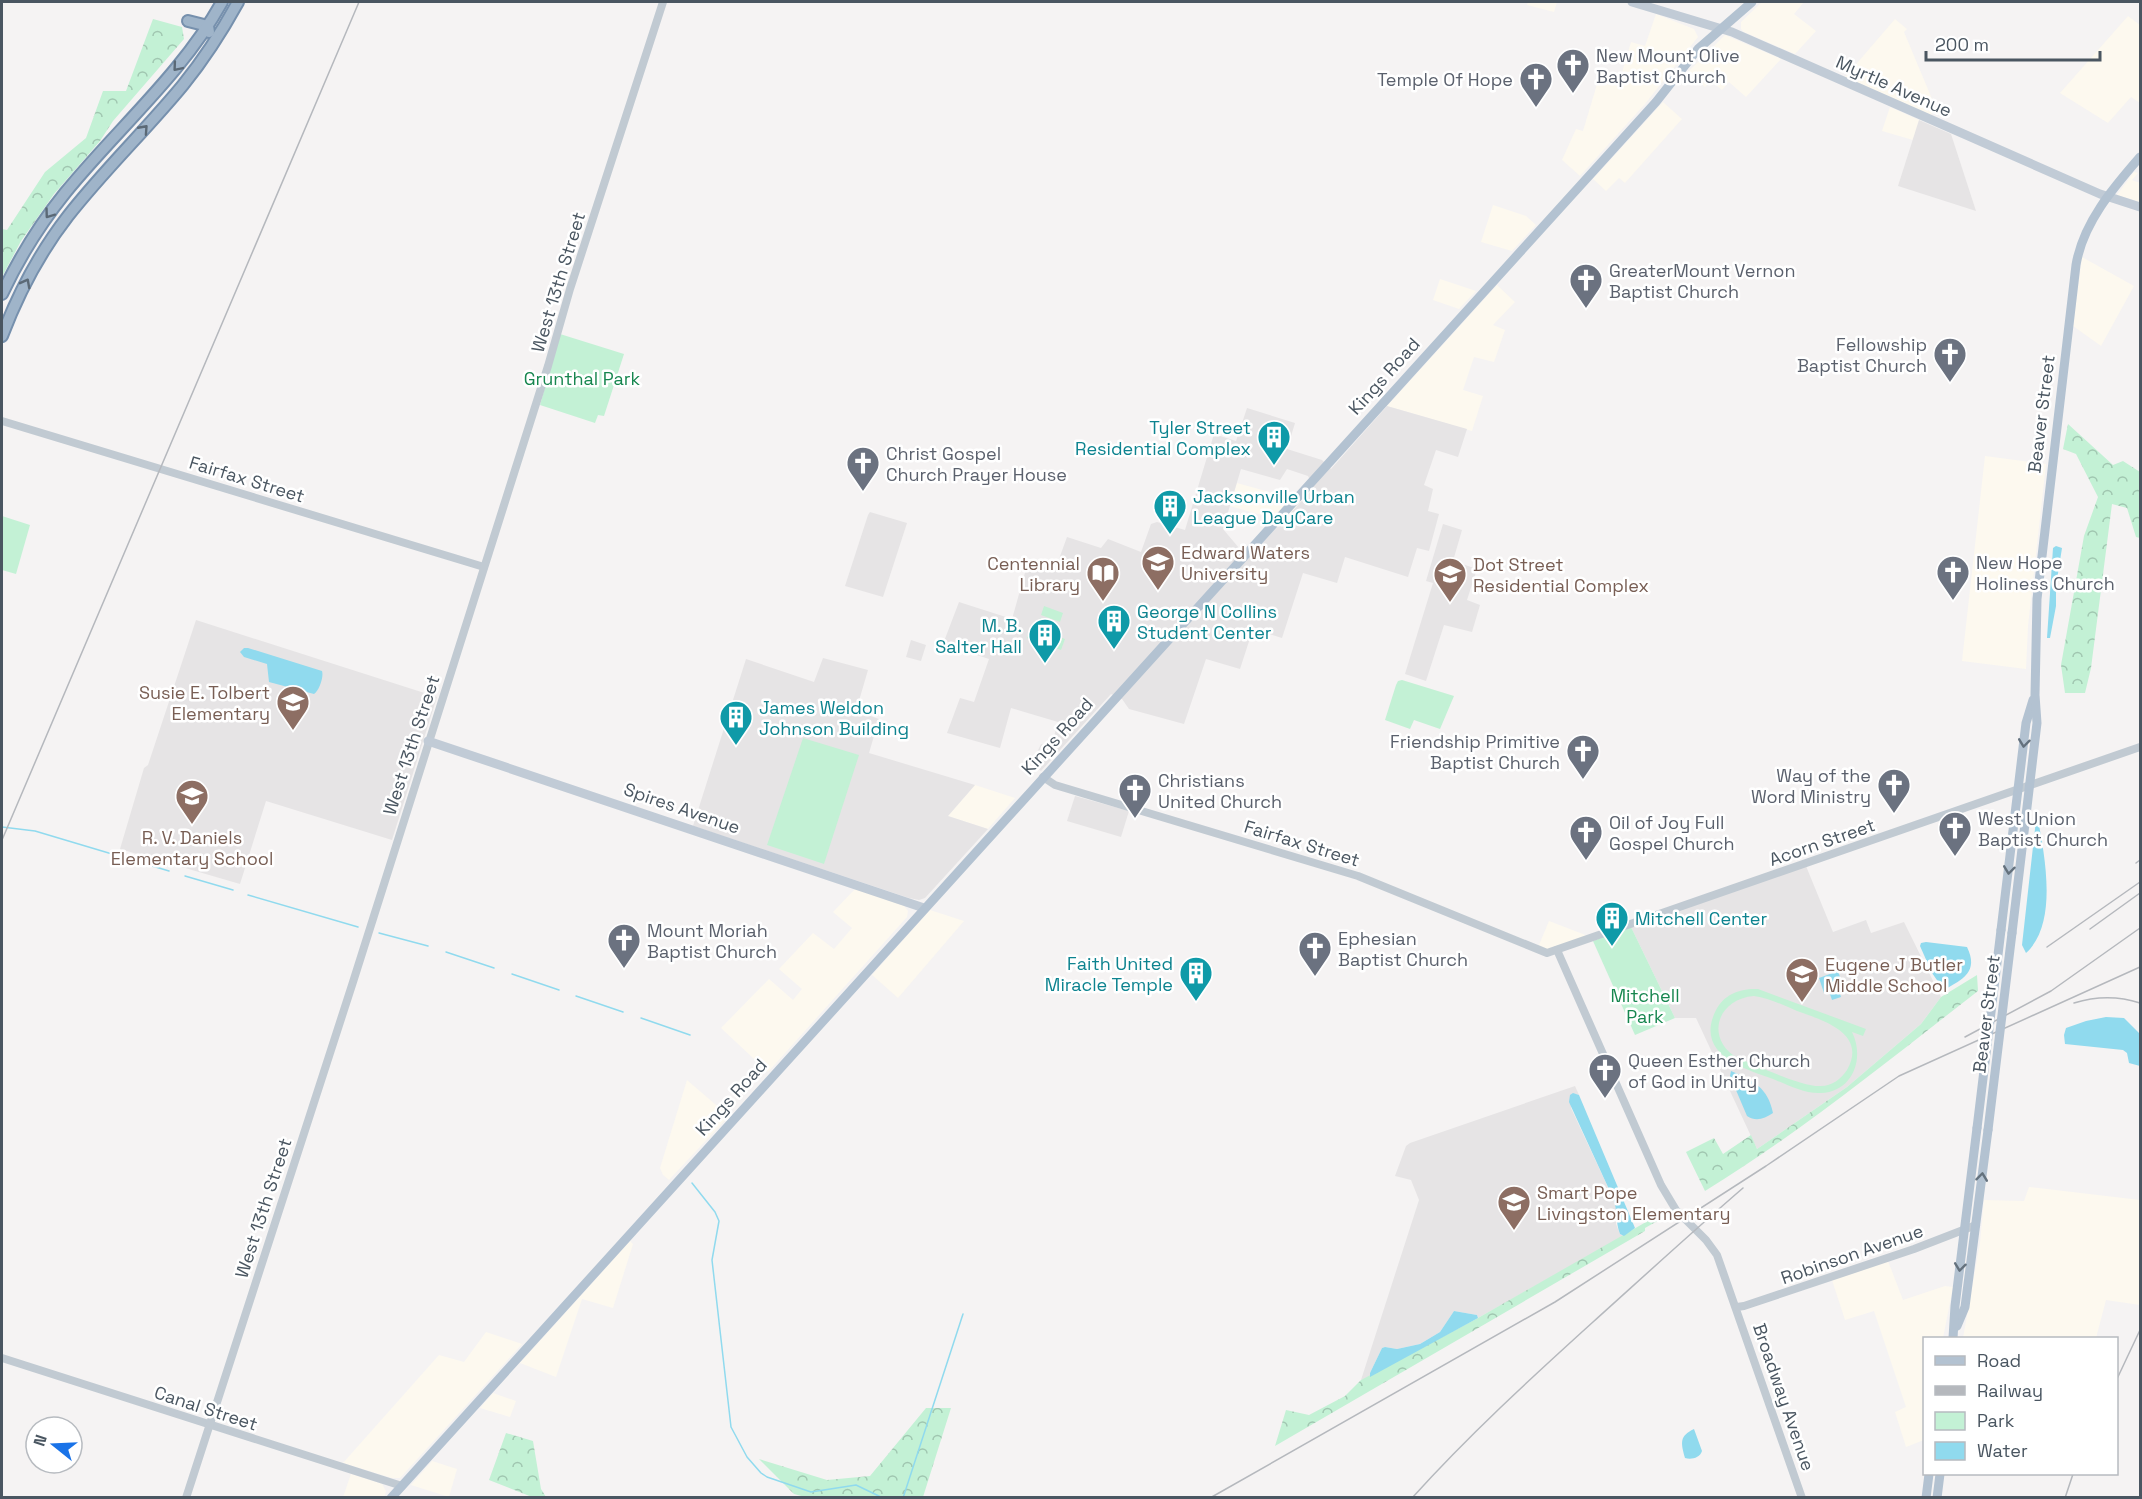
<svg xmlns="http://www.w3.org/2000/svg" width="2142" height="1499" viewBox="0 0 2142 1499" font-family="'Space Grotesk',sans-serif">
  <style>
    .commercial { fill: #fdf9ef }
    .education { fill: #e6e4e5; fill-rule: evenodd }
    .forest { fill: url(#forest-crowns) }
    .park { fill: #c3f1d5; fill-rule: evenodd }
    .water { fill: #90daee }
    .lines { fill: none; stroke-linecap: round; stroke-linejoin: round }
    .stream { stroke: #90daee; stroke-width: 1.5 }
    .trunk-casing { stroke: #7690ad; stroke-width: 14 }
    .tertiary { stroke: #c1cad2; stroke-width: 8 }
    .secondary { stroke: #c1cbd6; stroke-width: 9 }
    .primary { stroke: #b3c2d1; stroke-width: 9 }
    .trunk { stroke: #9fb4c9; stroke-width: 10 }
    .rail { stroke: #b5b8bd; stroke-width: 1.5 }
    .primary-bridge { stroke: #b3c2d1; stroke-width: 9 }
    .oneway { stroke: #5b6976 }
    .oneway2 { stroke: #64717d }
    .labels { text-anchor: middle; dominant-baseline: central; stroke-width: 5; stroke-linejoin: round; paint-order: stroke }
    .worship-label { font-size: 18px; fill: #5b616d; stroke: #fff; text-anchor: start }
    .street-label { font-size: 18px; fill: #4a5661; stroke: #fff }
    .park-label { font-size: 18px; fill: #17864f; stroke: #fff }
    .culture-label { font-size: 18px; fill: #0d838f; stroke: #fff; text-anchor: start }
    .education-label { font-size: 18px; fill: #785e54; stroke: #fff; text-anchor: start }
  </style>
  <defs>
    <pattern id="forest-crowns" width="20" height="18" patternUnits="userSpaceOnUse" patternTransform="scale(1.5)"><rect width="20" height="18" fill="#c3f1d5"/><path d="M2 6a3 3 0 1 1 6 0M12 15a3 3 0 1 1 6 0" fill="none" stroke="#a0c6b0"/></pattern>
  </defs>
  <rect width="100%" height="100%" fill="#f5f3f3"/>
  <g class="commercial">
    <polygon points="1528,2 1557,2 1554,12 1527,5"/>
    <polygon points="1762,2 1804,2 1794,14 1816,31 1795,54 1744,32 1741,29 1741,22"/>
    <polygon points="1656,14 1694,29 1698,37 1645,104 1580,176 1562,160 1576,129 1583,131 1598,81 1618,86 1631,42 1645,46"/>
    <polygon points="2128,16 2140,25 2140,103 2131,97 2108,123 2060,93"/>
    <polygon points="1895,19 1907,29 1904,32 1935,106 1931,115 1845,77"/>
    <polygon points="1725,35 1781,59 1746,97 1729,82 1722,90 1711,81 1705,87 1688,72"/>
    <polygon points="1663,102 1682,119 1625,183 1619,178 1606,191 1593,179"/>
    <polygon points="1890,107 1919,120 1913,140 1882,131"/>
    <polygon points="2134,172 2138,173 2132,180 2140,183 2140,202 2117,195"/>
    <polygon points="1493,205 1526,216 1536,225 1512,251 1481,242"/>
    <polygon points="2082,257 2134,286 2101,346 2073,326"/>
    <polygon points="1440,279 1476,291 1459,309 1433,300"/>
    <polygon points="1497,285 1515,302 1493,325 1505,330 1494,362 1474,357 1463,390 1483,396 1472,431 1387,406"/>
    <polygon points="1985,456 2046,464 2028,626 2026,669 1962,661"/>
    <polygon points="1237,483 1302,501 1283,521 1230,506"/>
    <polygon points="975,785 1015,798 988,829 948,816"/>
    <polygon points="856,888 902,903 908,911 907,917 768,1072 721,1028 769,979 793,1000 802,989 779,969 813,933 834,949 852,928 833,912"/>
    <polygon points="930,910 964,921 898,998 872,975"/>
    <polygon points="1549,921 1588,936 1549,950 1539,945"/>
    <polygon points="687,1080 729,1116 669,1180 663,1175 660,1168"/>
    <polygon points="2029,1187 2140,1200 2140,1305 2106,1300 2096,1338 1963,1338 1980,1243 1984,1200 2024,1201"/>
    <polygon points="630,1241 633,1244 613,1308 582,1299 556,1377 520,1363"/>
    <polygon points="1888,1261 1903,1300 1945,1286 1953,1287 1943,1338 1924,1338 1924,1440 1906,1447 1895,1412 1906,1407 1874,1311 1845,1320 1832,1280"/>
    <polygon points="486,1332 522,1344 400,1478 392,1478 343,1463 439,1355 464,1362"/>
    <polygon points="493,1393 516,1401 510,1417 480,1408"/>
    <polygon points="432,1461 457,1469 449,1497 411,1485"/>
    <polygon points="351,1474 382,1484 386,1491 385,1495 383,1497 343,1497"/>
  </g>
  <g class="education">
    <polygon points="1919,120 1951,134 1976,211 1898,186"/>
    <path d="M1387,406L1467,429L1458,457L1436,450L1424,485L1433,489L1428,511L1439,514L1429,551L1417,548L1408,577L1345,557L1337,583L1303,573L1282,638L1253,629L1240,669L1206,659L1184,724L1129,709L1122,699L1111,694L1041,771L1032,763L1041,744L1051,747L1058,722L1011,708L1000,748L947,733L960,698L974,702L989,659L943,644L959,602L1012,619L1028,562L1055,570L1067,537L1101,548L1108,539L1141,552L1151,524L1157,522L1185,530L1214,434L1236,441L1247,408L1295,423L1287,449L1322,460L1331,469ZM1241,469L1280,480L1287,469L1308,476L1314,488L1249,557L1239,548L1223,529Z"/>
    <polygon points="870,512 907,523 883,597 845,586 868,515"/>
    <polygon points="1443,524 1462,530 1453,561 1477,569 1467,600 1480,605 1472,632 1444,625 1426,681 1405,674 1433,583 1426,581"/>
    <polygon points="196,620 437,697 392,840 266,801 240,884 120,849 144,768 148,765"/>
    <polygon points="911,640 926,645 921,661 906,657"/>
    <polygon points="823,658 868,670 856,711 879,719 869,753 975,785 948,816 988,829 925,898 919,900 909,898 693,826 746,659 814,682"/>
    <polygon points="1075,796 1129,811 1121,837 1067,821"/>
    <polygon points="1806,866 1833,932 1866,920 1871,933 1904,922 1941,997 1921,1024 1847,1087 1757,1149 1696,1018 1675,1018 1631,927"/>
    <polygon points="1575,1086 1579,1095 1576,1094 1571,1108 1613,1198 1617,1209 1616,1224 1620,1234 1624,1236 1478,1318 1477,1315 1454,1311 1440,1332 1420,1344 1397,1349 1385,1347 1382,1348 1370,1373 1370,1377 1361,1380 1419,1200 1411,1180 1395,1176 1406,1146 1410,1143"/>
  </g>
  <g class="forest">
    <polygon points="153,19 182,27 184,39 113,121 100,141 54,194 21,241 2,277 2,229 7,230 45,172 86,138 103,91 126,91"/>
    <polygon points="2068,424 2113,465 2123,461 2140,472 2140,538 2136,537 2127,508 2112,504 2091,668 2085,693 2065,693 2061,665 2084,536 2098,497 2076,454 2063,449"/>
    <path d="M1977,975L1978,991C1889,1060 1801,1132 1705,1191L1686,1152L1714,1138L1723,1154L1751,1135L1757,1149L1847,1087L1921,1024L1941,997Z"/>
    <polygon points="1667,1210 1668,1215 1645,1228 1645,1231 1275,1446 1286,1410 1309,1415 1345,1396 1361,1380 1478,1318"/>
    <polygon points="926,1408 951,1408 923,1497 805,1497 794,1494 759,1459 827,1480 870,1476"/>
    <polygon points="506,1433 533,1441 541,1489 546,1497 532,1497 489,1480"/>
  </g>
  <g class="park">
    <polygon points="560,334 624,354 604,416 598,415 595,423 540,405"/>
    <polygon points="2,516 30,525 16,574 2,570"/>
    <polygon points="1044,606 1063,613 1060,622 1041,615"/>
    <polygon points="1040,618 1059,625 1056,634 1037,627"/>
    <polygon points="1031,627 1065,639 1061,650 1027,638"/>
    <polygon points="1402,680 1454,696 1440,729 1414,720 1410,729 1385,720 1396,685 1398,681"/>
    <polygon points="803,738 859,755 824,864 767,845"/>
    <polygon points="1631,927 1675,1018 1635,1035 1593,941"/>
    <path d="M1758,989L1866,1029L1863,1036L1852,1032C1865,1058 1853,1092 1821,1093C1805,1094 1788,1085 1773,1079C1743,1068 1694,1054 1716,1010C1724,994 1741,988 1758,989ZM1754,996C1769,998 1783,1005 1797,1011C1822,1020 1868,1033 1847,1070C1841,1079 1832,1086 1821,1086C1802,1087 1758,1066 1738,1058C1705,1040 1716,999 1754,996Z"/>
  </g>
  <g class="water">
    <polygon points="2056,546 2062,548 2056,586 2056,606 2050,638 2047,638 2053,548"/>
    <path d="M244,648H248L322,671C324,677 319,691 314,694L269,682L267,664L244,657L240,652Z"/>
    <path d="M2036,820H2038C2045,857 2058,924 2026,953L2022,945Z"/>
    <path d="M1926,942L1967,947C1979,972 1963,979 1944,990L1932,973L1920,946L1921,943Z"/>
    <polygon points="1838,971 1843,986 1838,987 1841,997 1832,1000 1829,991 1824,993 1819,978"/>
    <polygon points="2106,1017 2124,1018 2140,1034 2140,1066 2129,1063 2127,1053 2123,1050 2065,1044 2064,1035 2066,1028 2086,1021"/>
    <path d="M1731,1071C1753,1081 1768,1087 1773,1113C1764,1119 1756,1122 1747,1116L1730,1076Z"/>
    <path d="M1573,1093L1579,1095L1635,1228L1624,1236L1620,1234C1615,1222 1618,1210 1613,1198L1569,1102L1570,1095Z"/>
    <polygon points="1454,1311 1477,1315 1478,1318 1370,1377 1370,1373 1382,1348 1385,1347 1397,1349 1420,1344 1440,1332"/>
    <path d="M1694,1429L1702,1451C1700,1458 1691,1460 1685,1458C1681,1443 1679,1436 1694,1429Z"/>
  </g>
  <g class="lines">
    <g class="stream">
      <polyline points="2,827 35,831 169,871"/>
      <polyline points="185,876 233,890"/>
      <polyline points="248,895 358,927"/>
      <polyline points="379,933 428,946"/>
      <polyline points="446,952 494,968"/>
      <polyline points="512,974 559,990"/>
      <polyline points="576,996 623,1012"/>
      <polyline points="641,1018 690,1035"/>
      <polyline points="692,1183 715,1212 719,1221 712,1260 731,1427 747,1457 761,1473 767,1477 811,1492 856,1485 883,1498"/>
      <polyline points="903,1498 963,1314"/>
    </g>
    <defs>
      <g id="trunk">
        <polyline points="188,21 208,26 209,32"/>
        <path d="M2,294C19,258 40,224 65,193C117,129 182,74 222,2"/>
        <path d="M2,336C18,294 40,252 68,216C104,170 146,130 183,85C204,59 222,31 238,2"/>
      </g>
    </defs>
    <use href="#trunk" class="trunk-casing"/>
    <g class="tertiary">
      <polyline points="2,421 484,567"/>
      <polyline points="1043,777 1055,785 1358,876 1547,953 2140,747"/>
      <polyline points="1557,950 1661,1185 1676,1210 1706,1240 1717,1255 1802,1498"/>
      <polyline points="1737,1307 1744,1306 1914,1249 1976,1225"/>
      <polyline points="2,1358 402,1486"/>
      <polyline points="186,1498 353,982 548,366 570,289 663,2"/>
    </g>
    <g class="secondary">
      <polyline points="1632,2 1732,32 2100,194 2140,207"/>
      <polyline points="428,741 924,908"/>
    </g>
    <g class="primary">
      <polyline points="2001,930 2026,723 2033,700"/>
      <path d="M2012,933L2037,723L2035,695L2037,599L2076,265C2083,223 2113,188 2140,157"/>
      <polyline points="1957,1326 1965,1307 1988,1130"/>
      <polyline points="1953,1338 1955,1306 1977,1128"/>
      <polyline points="391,1498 1656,102 1698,49 1752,2"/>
      <polyline points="1926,1498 1929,1474"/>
      <polyline points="1937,1498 1940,1474"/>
    </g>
    <use href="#trunk" class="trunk"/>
    <g class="rail">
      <polyline points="2,840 359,2"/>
      <polyline points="2136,863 2140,860"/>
      <polyline points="2090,929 2140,893"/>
      <polyline points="2047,947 2140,882"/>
      <path d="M2074,1003C2096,996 2119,996 2140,1003"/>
      <polyline points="1965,1037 2051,991 2140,928"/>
      <polyline points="2116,1381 2140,1330"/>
      <polyline points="1210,1498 1555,1302 1766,1166 1899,1076 2140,967"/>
      <path d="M1412,1498C1469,1435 1530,1379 1593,1322C1643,1277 1692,1232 1743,1188"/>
      <polyline points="2065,1498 2073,1474"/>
    </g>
    <g class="primary-bridge">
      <polyline points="1977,1128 2001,930"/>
      <polyline points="1988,1130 2012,933"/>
    </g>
  </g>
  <defs><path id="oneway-chevron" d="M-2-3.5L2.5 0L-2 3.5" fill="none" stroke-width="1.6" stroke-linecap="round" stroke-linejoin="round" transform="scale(1.5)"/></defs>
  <g class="oneway">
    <use href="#oneway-chevron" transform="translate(177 67) rotate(130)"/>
    <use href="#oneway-chevron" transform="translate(144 129) rotate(-48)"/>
    <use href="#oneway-chevron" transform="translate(49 214) rotate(126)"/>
    <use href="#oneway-chevron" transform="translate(26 283) rotate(-62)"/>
  </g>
  <g class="oneway2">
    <use href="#oneway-chevron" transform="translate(2024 743) rotate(97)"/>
    <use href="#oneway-chevron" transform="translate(2009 870) rotate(97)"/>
    <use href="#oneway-chevron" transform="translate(1982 1177) rotate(-83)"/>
    <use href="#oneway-chevron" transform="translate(1960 1267) rotate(97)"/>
  </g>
  <defs>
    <symbol id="church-pin" viewBox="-11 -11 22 30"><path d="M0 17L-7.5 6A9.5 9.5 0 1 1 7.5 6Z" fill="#6b7280" stroke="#fff"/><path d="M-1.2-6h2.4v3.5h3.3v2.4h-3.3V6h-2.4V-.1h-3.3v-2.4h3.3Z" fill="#fff"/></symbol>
    <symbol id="building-pin" viewBox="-11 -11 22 30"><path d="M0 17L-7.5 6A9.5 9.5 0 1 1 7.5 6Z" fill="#0f9aa8" stroke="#fff"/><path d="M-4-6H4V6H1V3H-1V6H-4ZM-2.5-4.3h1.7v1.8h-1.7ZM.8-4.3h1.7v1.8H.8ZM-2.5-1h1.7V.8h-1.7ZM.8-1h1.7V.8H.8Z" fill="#fff"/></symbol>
    <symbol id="university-pin" viewBox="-11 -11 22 30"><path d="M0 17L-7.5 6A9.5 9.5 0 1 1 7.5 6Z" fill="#8d6e63" stroke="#fff"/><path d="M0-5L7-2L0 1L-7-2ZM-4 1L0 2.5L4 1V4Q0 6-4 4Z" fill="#fff"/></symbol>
    <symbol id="library-pin" viewBox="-11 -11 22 30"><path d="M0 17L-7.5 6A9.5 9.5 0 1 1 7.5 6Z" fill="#8d6e63" stroke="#fff"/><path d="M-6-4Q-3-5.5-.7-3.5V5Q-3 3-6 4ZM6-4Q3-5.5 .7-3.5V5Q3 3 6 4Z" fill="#fff"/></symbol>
    <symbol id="school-pin" viewBox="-11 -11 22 30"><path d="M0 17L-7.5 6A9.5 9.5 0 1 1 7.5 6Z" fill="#8d6e63" stroke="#fff"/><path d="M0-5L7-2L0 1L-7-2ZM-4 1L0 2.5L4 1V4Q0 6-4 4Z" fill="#fff"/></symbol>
  </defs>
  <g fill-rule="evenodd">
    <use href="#church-pin" x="1554" y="46" width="38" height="52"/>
    <use href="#church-pin" x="1517" y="60" width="38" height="52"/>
    <use href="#church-pin" x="1567" y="261" width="38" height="52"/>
    <use href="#church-pin" x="1931" y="335" width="38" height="52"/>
    <use href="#building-pin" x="1255" y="418" width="38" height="52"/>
    <use href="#church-pin" x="844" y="444" width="38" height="52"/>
    <use href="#building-pin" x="1151" y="487" width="38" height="52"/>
    <use href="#university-pin" x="1139" y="543" width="38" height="52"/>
    <use href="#church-pin" x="1934" y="553" width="38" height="52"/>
    <use href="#library-pin" x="1084" y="554" width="38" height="52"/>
    <use href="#university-pin" x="1431" y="555" width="38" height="52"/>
    <use href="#building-pin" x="1095" y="602" width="38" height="52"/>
    <use href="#building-pin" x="1026" y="616" width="38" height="52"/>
    <use href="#school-pin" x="274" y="683" width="38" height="52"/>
    <use href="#building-pin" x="717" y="698" width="38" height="52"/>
    <use href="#church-pin" x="1564" y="732" width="38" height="52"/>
    <use href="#church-pin" x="1875" y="766" width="38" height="52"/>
    <use href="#church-pin" x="1116" y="771" width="38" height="52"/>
    <use href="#school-pin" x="173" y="777" width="38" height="52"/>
    <use href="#church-pin" x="1936" y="809" width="38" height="52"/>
    <use href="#church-pin" x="1567" y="813" width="38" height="52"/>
    <use href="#building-pin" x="1593" y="899" width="38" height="52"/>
    <use href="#church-pin" x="605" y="921" width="38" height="52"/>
    <use href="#church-pin" x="1296" y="929" width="38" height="52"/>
    <use href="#building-pin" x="1177" y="954" width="38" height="52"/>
    <use href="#school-pin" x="1783" y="955" width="38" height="52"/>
    <use href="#church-pin" x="1586" y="1051" width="38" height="52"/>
    <use href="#school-pin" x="1495" y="1183" width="38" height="52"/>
  </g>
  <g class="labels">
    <g class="worship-label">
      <text x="1596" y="55">New Mount Olive<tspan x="1596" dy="21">Baptist Church</tspan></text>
      <text x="1513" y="79" text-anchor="end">Temple Of Hope</text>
      <text x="1609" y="270">GreaterMount Vernon<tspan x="1609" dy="21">Baptist Church</tspan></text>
      <text x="1927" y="344" text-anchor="end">Fellowship<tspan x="1927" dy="21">Baptist Church</tspan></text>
      <text x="886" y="453">Christ Gospel<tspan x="886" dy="21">Church Prayer House</tspan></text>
      <text x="1976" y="562">New Hope<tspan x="1976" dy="21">Holiness Church</tspan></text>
      <text x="1560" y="741" text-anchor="end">Friendship Primitive<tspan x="1560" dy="21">Baptist Church</tspan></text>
      <text x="1871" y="775" text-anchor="end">Way of the<tspan x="1871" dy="21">Word Ministry</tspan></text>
      <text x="1158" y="780">Christians<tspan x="1158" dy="21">United Church</tspan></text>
      <text x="1978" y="818">West Union<tspan x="1978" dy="21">Baptist Church</tspan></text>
      <text x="1609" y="822">Oil of Joy Full<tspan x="1609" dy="21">Gospel Church</tspan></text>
      <text x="647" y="930">Mount Moriah<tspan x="647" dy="21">Baptist Church</tspan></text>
      <text x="1338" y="938">Ephesian<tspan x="1338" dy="21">Baptist Church</tspan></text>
      <text x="1628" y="1060">Queen Esther Church<tspan x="1628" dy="21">of God in Unity</tspan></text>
    </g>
    <g class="street-label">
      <text transform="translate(1894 86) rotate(24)">Myrtle Avenue</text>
      <text transform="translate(558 282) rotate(-73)">West 13th Street</text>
      <text transform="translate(1384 376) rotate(-48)">Kings Road</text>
      <text transform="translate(2041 414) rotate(-83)">Beaver Street</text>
      <text transform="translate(247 479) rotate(17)">Fairfax Street</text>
      <text transform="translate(1057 736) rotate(-48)">Kings Road</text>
      <text transform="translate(411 745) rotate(-72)">West 13th Street</text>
      <text transform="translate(682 808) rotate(19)">Spires Avenue</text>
      <text transform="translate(1822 842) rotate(-19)">Acorn Street</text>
      <text transform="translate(1302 843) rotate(17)">Fairfax Street</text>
      <text transform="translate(1986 1014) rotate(-83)">Beaver Street</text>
      <text transform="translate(731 1097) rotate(-48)">Kings Road</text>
      <text transform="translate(263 1208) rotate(-72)">West 13th Street</text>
      <text transform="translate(1852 1254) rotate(-19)">Robinson Avenue</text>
      <text transform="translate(1784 1397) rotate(71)">Broadway Avenue</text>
      <text transform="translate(206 1408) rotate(18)">Canal Street</text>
    </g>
    <g class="park-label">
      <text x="582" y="378">Grunthal Park</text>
      <text x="1645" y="995">Mitchell<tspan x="1645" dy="21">Park</tspan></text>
    </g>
    <g class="culture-label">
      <text x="1251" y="427" text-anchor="end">Tyler Street<tspan x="1251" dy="21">Residential Complex</tspan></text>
      <text x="1193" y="496">Jacksonville Urban<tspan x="1193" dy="21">League DayCare</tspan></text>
      <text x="1137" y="611">George N Collins<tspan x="1137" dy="21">Student Center</tspan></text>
      <text x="1022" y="625" text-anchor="end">M. B.<tspan x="1022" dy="21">Salter Hall</tspan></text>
      <text x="759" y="707">James Weldon<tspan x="759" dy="21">Johnson Building</tspan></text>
      <text x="1635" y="918">Mitchell Center</text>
      <text x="1173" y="963" text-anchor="end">Faith United<tspan x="1173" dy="21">Miracle Temple</tspan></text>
    </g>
    <g class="education-label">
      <text x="1181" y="552">Edward Waters<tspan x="1181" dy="21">University</tspan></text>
      <text x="1080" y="563" text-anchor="end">Centennial<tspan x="1080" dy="21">Library</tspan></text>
      <text x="1473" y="564">Dot Street<tspan x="1473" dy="21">Residential Complex</tspan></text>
      <text x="270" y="692" text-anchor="end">Susie E. Tolbert<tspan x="270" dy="21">Elementary</tspan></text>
      <text x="192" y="837" text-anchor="middle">R. V. Daniels<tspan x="192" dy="21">Elementary School</tspan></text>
      <text x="1825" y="964">Eugene J Butler<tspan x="1825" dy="21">Middle School</tspan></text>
      <text x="1537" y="1192">Smart Pope<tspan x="1537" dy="21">Livingston Elementary</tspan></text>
    </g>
  </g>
  <rect width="2142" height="1499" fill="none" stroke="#4a5661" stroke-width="6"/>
  <rect x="1923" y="1337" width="195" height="138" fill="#ffffff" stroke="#b7bbc0" stroke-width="1.5"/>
  <rect x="1935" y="1356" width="30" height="9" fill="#b3c2d1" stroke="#b7bbc0" stroke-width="1.5"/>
  <text x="1977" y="1367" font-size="18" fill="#4a5661">Road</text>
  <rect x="1935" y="1386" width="30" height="9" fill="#b5b8bd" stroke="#b7bbc0" stroke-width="1.5"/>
  <text x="1977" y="1397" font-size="18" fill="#4a5661">Railway</text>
  <rect x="1935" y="1412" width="30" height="18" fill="#c3f1d5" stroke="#b7bbc0" stroke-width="1.5"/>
  <text x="1977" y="1427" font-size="18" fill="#4a5661">Park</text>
  <rect x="1935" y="1442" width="30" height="18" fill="#90daee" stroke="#b7bbc0" stroke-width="1.5"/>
  <text x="1977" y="1457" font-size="18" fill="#4a5661">Water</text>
  <g transform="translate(54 1445) rotate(288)"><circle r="28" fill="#ffffff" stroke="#b7bbc0" stroke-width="1.5"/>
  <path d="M0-4.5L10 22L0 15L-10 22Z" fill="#1a73e8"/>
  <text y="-9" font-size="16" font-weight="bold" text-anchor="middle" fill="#4a5661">N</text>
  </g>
  <path d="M1926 51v9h174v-9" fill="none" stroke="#4a5661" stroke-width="3"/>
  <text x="1935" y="51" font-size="18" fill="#4a5661" stroke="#ffffff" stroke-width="4.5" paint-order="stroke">200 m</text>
</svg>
